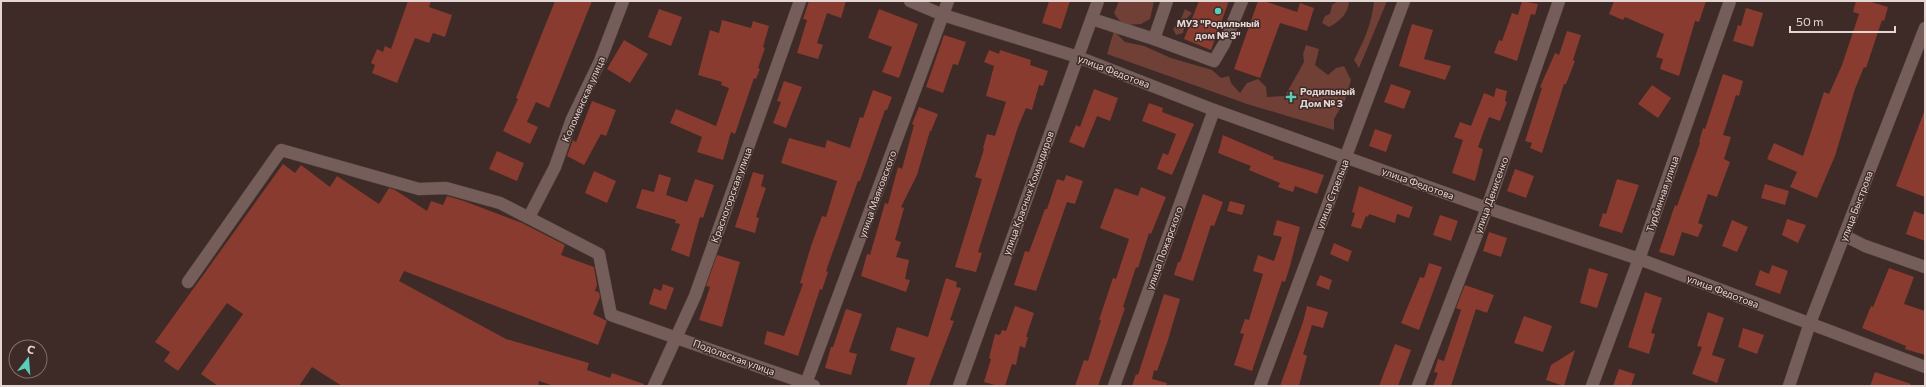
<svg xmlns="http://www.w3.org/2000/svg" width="1926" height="387" viewBox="0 0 1926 387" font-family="Commissioner,sans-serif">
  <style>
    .green { fill: #704037 }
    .building { fill: #893b2f }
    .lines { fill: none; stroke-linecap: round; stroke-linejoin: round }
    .minor-casing { stroke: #594946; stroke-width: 13 }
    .minor { stroke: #755e5a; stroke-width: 12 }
    .poi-dot { fill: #5bcebb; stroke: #3e2a26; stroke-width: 1.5 }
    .labels { text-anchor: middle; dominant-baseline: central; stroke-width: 3; stroke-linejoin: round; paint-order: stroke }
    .poi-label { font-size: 10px; font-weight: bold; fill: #e3d6d3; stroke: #3e2a26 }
    .street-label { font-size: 10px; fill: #e3d6d3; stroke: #3e2a26 }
  </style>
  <rect width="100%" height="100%" fill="#3e2a26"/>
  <g class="green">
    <polygon points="1119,1 1154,1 1150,19 1141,24 1125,25 1118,19 1114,13"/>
    <path d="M1338,1H1349C1349,13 1339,22 1329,27L1322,23L1325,16L1330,14L1332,5Z"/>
    <path d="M1374,1H1387L1359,68L1354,60C1364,41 1372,23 1374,1Z"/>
    <polygon points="1185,9 1192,13 1186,19 1183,33 1176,35 1173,29 1181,19"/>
    <polygon points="1114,31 1125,42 1144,46 1171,58 1212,70 1221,78 1229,76 1231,83 1240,93 1247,83 1258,79 1266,87 1267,97 1285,96 1304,62 1303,54 1306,45 1319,49 1315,65 1328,75 1336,68 1344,66 1351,80 1345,100 1334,119 1334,130 1247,104 1107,54"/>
  </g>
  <g class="building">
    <polygon points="408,1 431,1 429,7 452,15 445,37 433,33 429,43 415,38 397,83 372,73 375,65 371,63 377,49 383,52 385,46 391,49"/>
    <polygon points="555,1 592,1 549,108 536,102 527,122 538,127 530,144 503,131 518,99 516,98"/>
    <polygon points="809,1 846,1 841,18 827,13 817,43 823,45 818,59 797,53 807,20 803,19"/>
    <polygon points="1049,1 1070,1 1061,29 1042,23"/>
    <polygon points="1199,1 1229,1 1211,50 1184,39"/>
    <polygon points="1258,1 1264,1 1297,12 1300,3 1314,8 1307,31 1280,23 1260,78 1234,69"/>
    <polygon points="1522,1 1538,4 1535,15 1531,14 1517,61 1494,53 1499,40 1502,41 1512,13 1518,15"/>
    <polygon points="1614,1 1706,1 1699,22 1695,21 1679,76 1660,69 1663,59 1656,57 1664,34 1625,17 1623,20 1609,14"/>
    <polygon points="1856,1 1868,1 1888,7 1884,21 1882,20 1866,68 1864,67 1855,89 1835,156 1817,198 1790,187 1797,172 1767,159 1774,143 1803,156 1824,92 1829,94 1842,65 1859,14 1853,12"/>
    <polygon points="1746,8 1763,13 1753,47 1733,41 1738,25 1741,26"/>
    <polygon points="659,9 682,17 671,46 648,37"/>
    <polygon points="879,9 918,24 899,78 882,72 892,47 868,38"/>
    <polygon points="722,20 751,28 753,21 769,26 763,47 765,48 758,68 760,69 756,79 754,78 735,134 731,132 723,160 697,152 702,137 670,123 676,109 716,126 729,88 721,85 722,82 698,75 710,30 719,33"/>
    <polygon points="1412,24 1433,30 1424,59 1451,66 1445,80 1399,66"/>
    <polygon points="1567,31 1581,35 1573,60 1575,61 1566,84 1564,84 1542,153 1530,148 1532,143 1525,141 1542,88 1540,87 1555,53 1559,55"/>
    <polygon points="944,35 966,42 958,65 953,64 943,93 926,87"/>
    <polygon points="624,40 648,54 630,83 607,69"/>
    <polygon points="989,50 999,54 1000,50 1031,60 1030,65 1048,71 1043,86 1039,85 1032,110 1026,108 1018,127 978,252 982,253 976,272 955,267 982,179 975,177 984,149 983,148 987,134 995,136 1006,102 986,96 994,66 984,62"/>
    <polygon points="1723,74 1743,81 1739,96 1736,95 1723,135 1731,137 1724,159 1730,162 1717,197 1708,194 1698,223 1703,225 1698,237 1682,232 1674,256 1659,252 1675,205 1677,206 1700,143 1699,142 1703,128 1705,129"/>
    <polygon points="784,81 802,87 786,128 773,123 781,102 777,101"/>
    <polygon points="1391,84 1411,91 1404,109 1384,102"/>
    <polygon points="1652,85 1671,98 1658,118 1638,104"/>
    <polygon points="1496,88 1507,91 1505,101 1507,102 1500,121 1489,117 1478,147 1483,149 1475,181 1452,173 1463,140 1454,137 1460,122 1471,126 1484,93 1494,97"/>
    <polygon points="1094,89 1118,98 1110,121 1097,116 1084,148 1069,142 1076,125 1080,127"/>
    <polygon points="873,90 892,97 887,110 885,110 860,181 858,181 826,271 828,272 822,290 820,289 798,356 764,344 767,331 784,336 803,284 800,283 811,246 822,216 826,217 837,181 781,163 789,138 825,148 827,140 850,148 860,117 863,118"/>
    <polygon points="592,101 616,110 606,136 601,134 584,165 567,156 573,140 576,142"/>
    <polygon points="1149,103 1163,108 1162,112 1194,124 1172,175 1157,169 1163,153 1168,155 1176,134 1142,121"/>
    <polygon points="919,107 938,114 931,131 930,131 917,175 901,207 904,208 895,240 901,242 896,257 909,260 905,279 910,280 906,292 861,276 867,254 870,255 885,203 888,204 898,167 902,169 914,125 912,124"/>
    <polygon points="1924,112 1925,112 1925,197 1896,186"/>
    <polygon points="1375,129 1392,135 1386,152 1369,146"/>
    <polygon points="1223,135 1274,157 1273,159 1324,175 1317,194 1295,186 1293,192 1278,187 1280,183 1249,170 1251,166 1218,153"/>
    <polygon points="497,151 524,163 517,181 489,169"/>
    <polygon points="283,164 295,173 301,165 330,187 337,176 379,204 389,188 395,190 427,211 431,201 443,205 447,196 464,201 522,223 565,245 561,255 594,267 597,285 595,291 599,292 600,297 593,314 607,321 598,345 404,271 399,281 506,339 589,363 587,370 610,378 612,373 644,384 643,386 554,386 539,381 538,386 342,386 312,367 299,386 218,386 201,374 243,314 227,303 178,371 164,361 170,352 155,342"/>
    <polygon points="1515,169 1534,176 1526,198 1507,191"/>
    <polygon points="594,171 616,181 607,203 585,193"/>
    <polygon points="753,172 764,175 761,186 766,188 756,217 759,218 755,233 735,227"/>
    <polygon points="659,174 671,178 666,195 687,202 695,179 714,185 703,218 700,217 689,257 671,250 680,224 675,223 676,220 636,208 642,189 654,192"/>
    <polygon points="1066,175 1083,181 1075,204 1067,202 1036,291 1014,285 1025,251 1029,252 1045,209 1047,209 1057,179 1064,181"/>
    <polygon points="1617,179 1639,185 1622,233 1599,226 1603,213 1606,214"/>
    <polygon points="1765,184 1789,191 1785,205 1761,198"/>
    <polygon points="1359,186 1413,207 1409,218 1397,214 1395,223 1369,214 1368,217 1366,216 1361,229 1351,226 1355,213 1352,212"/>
    <polygon points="1141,187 1166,197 1151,234 1149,233 1138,268 1136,267 1123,307 1125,308 1098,386 1075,386 1084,360 1088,361 1101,320 1099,320 1113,278 1116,279 1129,239 1100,228 1115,188 1138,196"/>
    <polygon points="1203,194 1223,202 1214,226 1211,225 1193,281 1174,275 1178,262 1180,262"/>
    <polygon points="1230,201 1245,205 1242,215 1227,211"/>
    <polygon points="1914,211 1925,215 1925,241 1906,234"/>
    <polygon points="1440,215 1458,221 1451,241 1433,235"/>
    <polygon points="1787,219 1806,225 1798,243 1782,235"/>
    <polygon points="1277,220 1300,227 1290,266 1285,282 1282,281 1252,371 1234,365 1244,334 1240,333 1245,319 1249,320 1263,274 1253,271 1258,255 1274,261 1282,237 1273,235"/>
    <polygon points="1732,220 1748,227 1737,252 1722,246"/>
    <polygon points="1489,232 1507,238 1501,257 1483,251"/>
    <polygon points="1334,243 1352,251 1348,262 1330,254"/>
    <polygon points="717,255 740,262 722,327 699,320 710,287 706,286"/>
    <polygon points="1429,263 1442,267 1419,330 1401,323 1420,277 1424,278"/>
    <polygon points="1772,265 1788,271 1780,294 1755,285 1760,270 1769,274"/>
    <polygon points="1589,268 1608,274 1597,308 1580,303"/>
    <polygon points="1889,268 1914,277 1904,304 1925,311 1925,355 1905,349 1906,346 1862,328 1871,306 1873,307"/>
    <polygon points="1320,275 1332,280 1329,290 1316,285"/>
    <polygon points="946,278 957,282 956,287 961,288 950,320 954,321 929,386 906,386 915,358 890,350 897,327 928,337"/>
    <polygon points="663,284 674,288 666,310 649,304 654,288 661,291"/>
    <polygon points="1465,285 1494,295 1487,313 1476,309 1451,386 1433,386 1438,373 1434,372 1438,359 1444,361 1461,310 1456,308"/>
    <polygon points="1645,292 1662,298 1651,333 1655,334 1649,354 1628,347"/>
    <polygon points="1164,294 1180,299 1168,340 1157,371 1154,370 1152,379 1167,383 1166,386 1132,386 1136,374 1138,375"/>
    <polygon points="1015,306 1034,313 1026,337 1028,337 1025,348 1020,346 1016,365 1012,364 1005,386 998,386 984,382 991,359 989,358 995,334 1000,335 1002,330 1006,331"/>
    <polygon points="1307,306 1328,312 1323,328 1312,325 1303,354 1307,356 1299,386 1280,386 1303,322"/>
    <polygon points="846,309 862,314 849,352 857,354 851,375 825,368 831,347 833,347"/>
    <polygon points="1708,312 1724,318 1712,355 1725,359 1717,383 1692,374 1702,347 1697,346"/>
    <polygon points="1524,316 1552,326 1543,352 1514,343"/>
    <polygon points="1743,328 1764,335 1757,354 1738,347"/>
    <polygon points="1395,344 1411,350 1398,386 1379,386"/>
    <polygon points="1575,350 1564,386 1546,380 1551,365"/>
    <polygon points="1619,369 1635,374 1631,386 1613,386"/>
    <polygon points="1875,372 1911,384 1910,386 1870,386"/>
  </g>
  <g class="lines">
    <defs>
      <g id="minor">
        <polyline points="910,1 943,15 1078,57 1214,110 1487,208 1639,259 1925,367"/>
        <polyline points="1092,19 1154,39 1167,1"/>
        <polyline points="1154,39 1214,61 1224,44 1242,1"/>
        <polyline points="529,217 555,167 572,119 600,61 623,1"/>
        <polyline points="1845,236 1865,246 1925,267"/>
        <polyline points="188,282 281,150 419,189 446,188 500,203 599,254 611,315 814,386"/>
        <polyline points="654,386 695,296 800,1"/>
        <polyline points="805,386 948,1"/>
        <polyline points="959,386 1098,1"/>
        <polyline points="1114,386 1214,110"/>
        <polyline points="1260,386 1404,1"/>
        <polyline points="1418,386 1487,208 1559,1"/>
        <polyline points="1592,386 1639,259 1730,1"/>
        <polyline points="1789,386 1810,323 1925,28"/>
      </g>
    </defs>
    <use href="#minor" class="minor-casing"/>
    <use href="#minor" class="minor"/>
  </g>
  <g class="poi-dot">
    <circle cx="1218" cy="11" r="4"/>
    <path d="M1289 91h4v4h4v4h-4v4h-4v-4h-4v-4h4z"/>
  </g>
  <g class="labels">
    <g class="poi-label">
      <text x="1218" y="23">МУЗ "Родильный<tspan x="1218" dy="12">дом № 3"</tspan></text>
      <text x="1300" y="91" text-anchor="start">Родильный<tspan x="1300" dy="12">Дом № 3</tspan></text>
    </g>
    <g class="street-label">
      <text transform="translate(1114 71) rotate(21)">улица Федотова</text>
      <text transform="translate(583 99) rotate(-66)">Коломенская улица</text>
      <text transform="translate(1418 183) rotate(20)">улица Федотова</text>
      <text transform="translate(1028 193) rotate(-70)">улица Красных Командиров</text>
      <text transform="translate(877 194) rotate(-70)">улица Маяковского</text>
      <text transform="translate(1332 194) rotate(-69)">улица Стрельца</text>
      <text transform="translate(1662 194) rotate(-71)">Турбинная улица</text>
      <text transform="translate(731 195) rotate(-70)">Красногорская улица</text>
      <text transform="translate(1491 195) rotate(-70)">улица Денисенко</text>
      <text transform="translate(1856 206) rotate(-69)">улица Быстрова</text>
      <text transform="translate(1164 248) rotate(-70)">улица Пожарского</text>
      <text transform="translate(1723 291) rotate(21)">улица Федотова</text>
      <text transform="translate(734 357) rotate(20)">Подольская улица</text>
    </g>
  </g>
  <rect width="1926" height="387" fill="none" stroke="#e3d6d3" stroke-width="4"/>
  <g transform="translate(28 359) rotate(17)"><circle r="19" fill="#3e2a26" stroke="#806f6b"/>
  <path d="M0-3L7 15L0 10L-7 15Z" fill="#5bcebb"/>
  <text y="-6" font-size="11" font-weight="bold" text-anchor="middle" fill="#e3d6d3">С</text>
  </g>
  <path d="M1790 26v6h105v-6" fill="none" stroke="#e3d6d3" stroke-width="2"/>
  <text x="1796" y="26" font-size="12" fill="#e3d6d3" stroke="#3e2a26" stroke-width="3" paint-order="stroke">50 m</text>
</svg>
